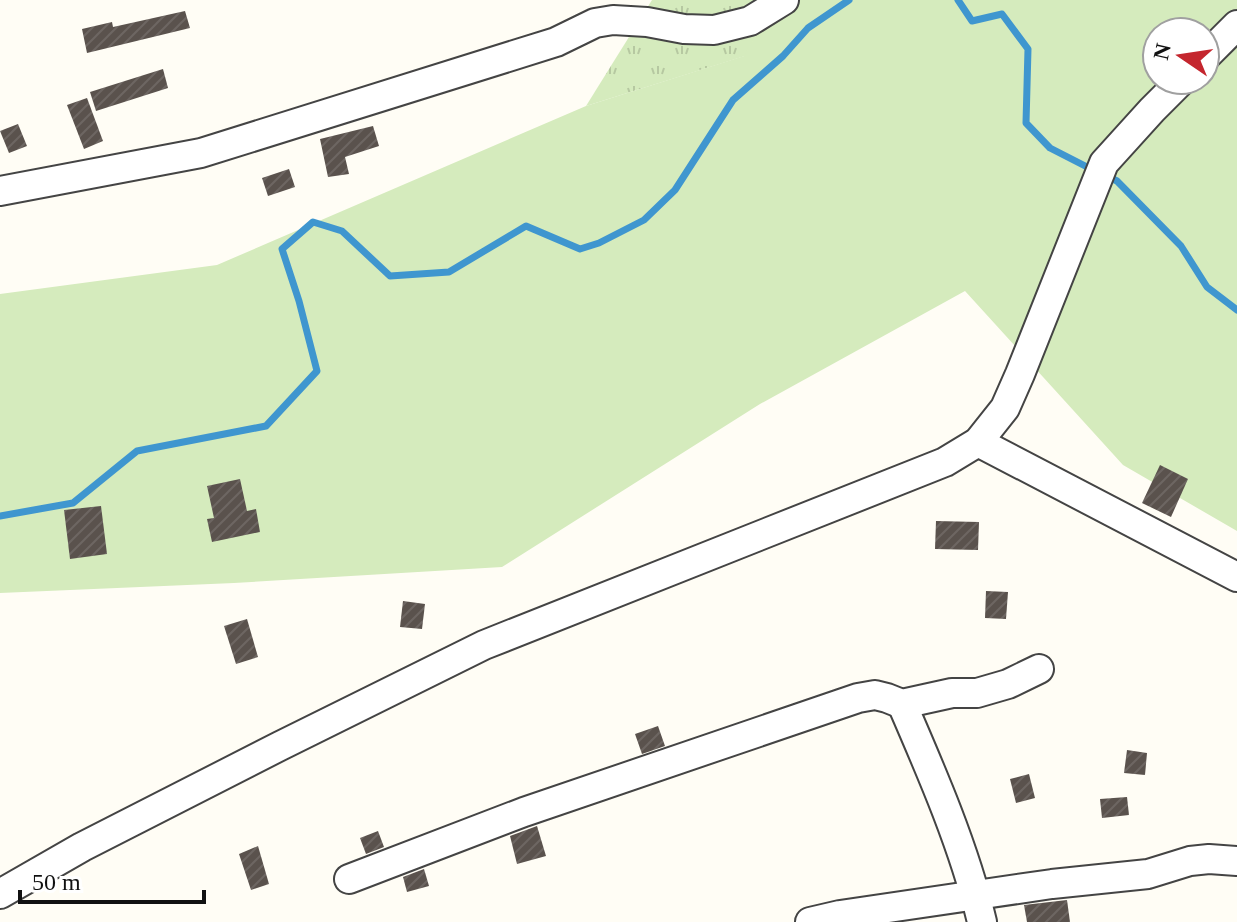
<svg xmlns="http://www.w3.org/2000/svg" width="1237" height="922" viewBox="0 0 1237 922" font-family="'Times New Roman',serif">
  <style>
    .grass { fill: url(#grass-tufts) }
    .garden { fill: #d5ebbd; fill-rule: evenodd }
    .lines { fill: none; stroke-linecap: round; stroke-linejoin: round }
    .stream { stroke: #3f96cf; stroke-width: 7 }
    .building { fill: url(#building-hatch) }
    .minor-casing { stroke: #444; stroke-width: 32 }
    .minor { stroke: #fff; stroke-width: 28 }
  </style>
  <defs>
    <pattern id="grass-tufts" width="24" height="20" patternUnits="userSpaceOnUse" patternTransform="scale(2)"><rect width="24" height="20" fill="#d5ebbd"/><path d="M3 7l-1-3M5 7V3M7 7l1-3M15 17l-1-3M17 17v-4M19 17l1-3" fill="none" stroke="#b6c8a1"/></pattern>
    <pattern id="building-hatch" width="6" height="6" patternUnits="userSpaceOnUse" patternTransform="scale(2)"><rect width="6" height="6" fill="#5a524d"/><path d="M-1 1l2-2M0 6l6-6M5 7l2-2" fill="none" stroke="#6d6662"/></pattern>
  </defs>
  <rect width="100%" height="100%" fill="#fffdf5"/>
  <polygon class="grass" points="652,0 775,0 745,56 586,106"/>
  <path class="garden" d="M775,0H1237V531L1123,465L965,291L760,404L502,567L234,583L0,593V294L217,265L586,106L744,56ZM1157,32H1205V80H1157Z"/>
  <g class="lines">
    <g class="stream">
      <polyline points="958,0 972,21 1002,14 1028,49 1026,123 1050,148 1093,170"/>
      <polyline points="1105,175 1117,181 1181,246 1207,287 1237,310"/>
      <polyline points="0,516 73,503 137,451 266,426 317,371 299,301 282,249 313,222 342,231 390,276 449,272 526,226 580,249 599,243 644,220 675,190 733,100 783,56 808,28 849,0"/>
    </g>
  </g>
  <g class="building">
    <polygon points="185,11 190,28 87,53 82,29 112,22 113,27"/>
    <polygon points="163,69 168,88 96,111 90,92"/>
    <polygon points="87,98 103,141 84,149 67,105"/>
    <polygon points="18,124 27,146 9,153 0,131"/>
    <polygon points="373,126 379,146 345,157 349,174 328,177 320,139"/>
    <polygon points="289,169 295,187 268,196 262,178"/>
    <polygon points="1160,465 1188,479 1171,517 1142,503"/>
    <polygon points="240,479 247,511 256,509 260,532 212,542 207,519 214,518 207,486"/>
    <polygon points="101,506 107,554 70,559 64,510"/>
    <polygon points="936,521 979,522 978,550 935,549"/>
    <polygon points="986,591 1008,592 1006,619 985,618"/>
    <polygon points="403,601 425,604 422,629 400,627"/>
    <polygon points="247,619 258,657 236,664 224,626"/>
    <polygon points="658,726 665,746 642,754 635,734"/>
    <polygon points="1127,750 1147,753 1145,775 1124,773"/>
    <polygon points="1029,774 1035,798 1016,803 1010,779"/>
    <polygon points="1127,797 1129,815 1102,818 1100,799"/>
    <polygon points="537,826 546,856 517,864 510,836"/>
    <polygon points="378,831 384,847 366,854 360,838"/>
    <polygon points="258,846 269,884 251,890 239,854"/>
    <polygon points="424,869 429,886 407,892 403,877"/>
    <polygon points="1067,900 1070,922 1027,922 1024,905"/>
  </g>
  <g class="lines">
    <defs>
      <g id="minor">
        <polyline points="1205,57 1237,25"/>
        <polyline points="0,191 201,153 556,42 595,23 613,20 647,22 684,29 714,30 750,21 784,0"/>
        <polyline points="978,442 1237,577"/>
        <path d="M902,704C932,773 965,849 982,922"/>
        <polyline points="349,879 524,812 858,698 875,695 887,698 902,704 952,693 977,693 1008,684 1039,669"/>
        <polyline points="0,894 82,847 280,746 484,645 945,462 978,442 1005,408 1020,374 1104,163 1152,110 1182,80"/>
        <polyline points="810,922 840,915 1052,884 1148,874 1190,861 1209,859 1237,861"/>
      </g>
    </defs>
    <use href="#minor" class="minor-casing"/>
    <use href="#minor" class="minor"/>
  </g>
  <g transform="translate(1181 56) rotate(283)"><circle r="38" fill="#ffffff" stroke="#a0a0a0" stroke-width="2"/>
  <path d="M0-6L14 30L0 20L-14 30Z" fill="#c4262e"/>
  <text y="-12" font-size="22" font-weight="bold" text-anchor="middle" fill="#111111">N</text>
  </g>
  <path d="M20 890v12h184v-12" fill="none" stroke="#111111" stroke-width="4"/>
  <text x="32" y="890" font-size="24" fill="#111111" stroke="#ffffff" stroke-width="6" paint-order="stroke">50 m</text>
</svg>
